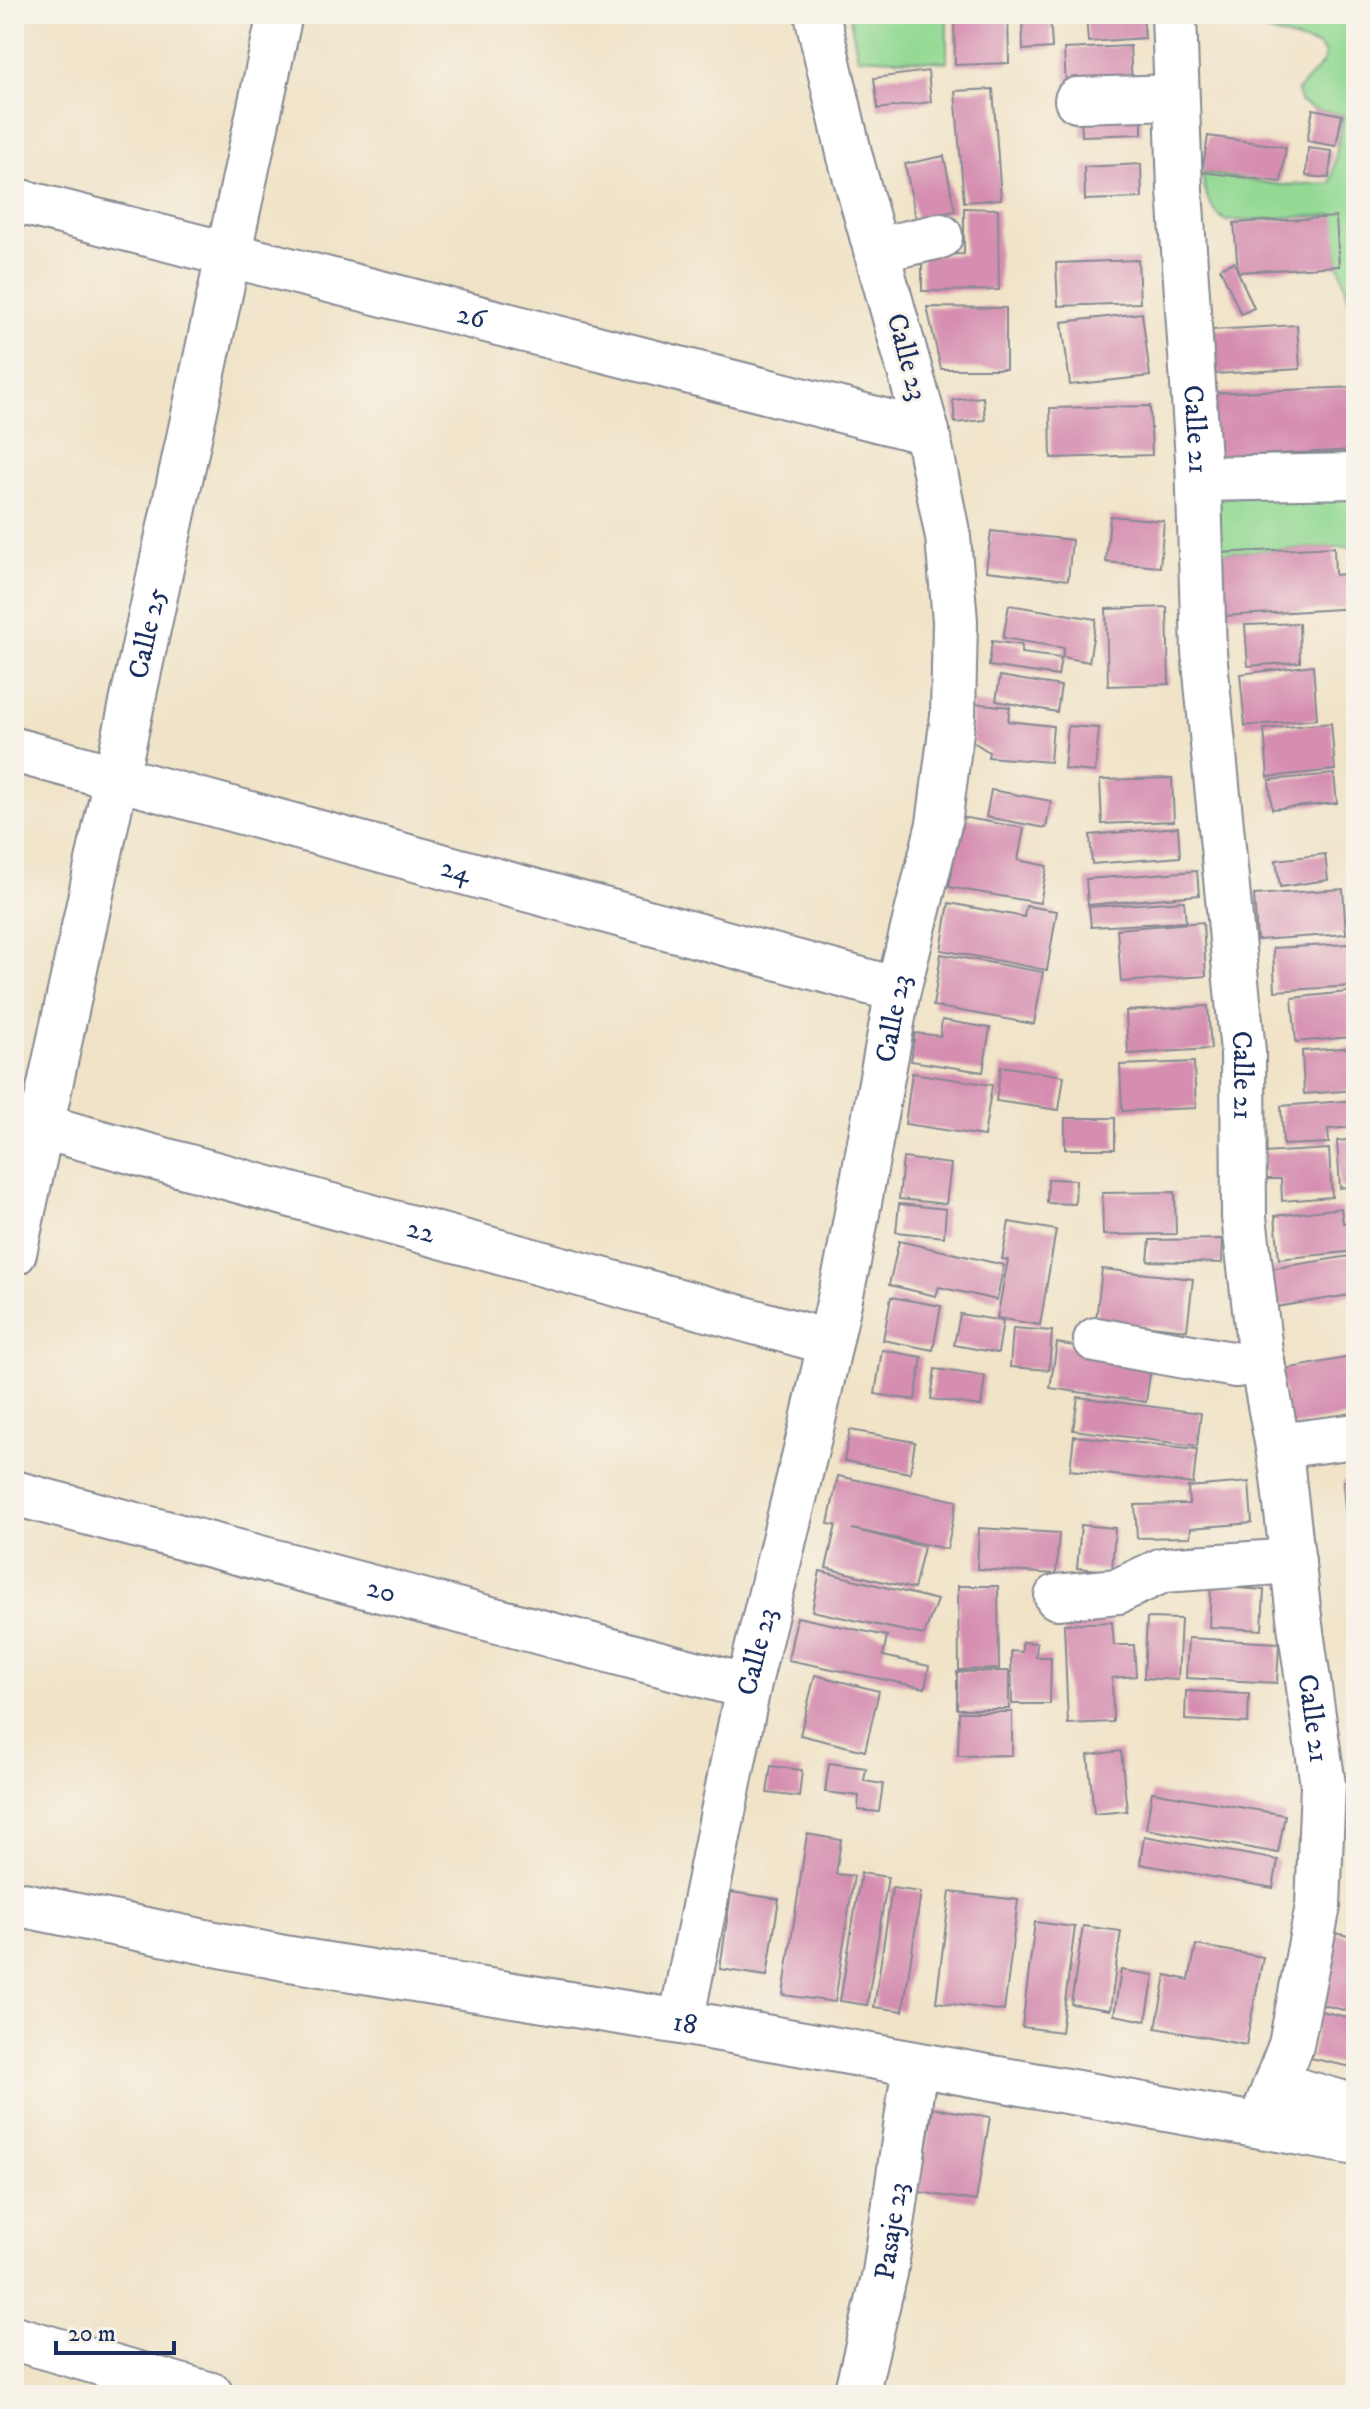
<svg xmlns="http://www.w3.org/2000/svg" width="1370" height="2409" viewBox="0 0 1370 2409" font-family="'IM FELL DW Pica',serif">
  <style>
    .green { fill: #93d993; stroke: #578478; stroke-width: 2 }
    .building { fill: #d58eb0 }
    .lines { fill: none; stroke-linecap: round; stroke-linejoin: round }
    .minor-casing { stroke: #868992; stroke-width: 48 }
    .minor { stroke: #fff; stroke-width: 44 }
    .labels { text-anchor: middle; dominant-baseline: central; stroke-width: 6; stroke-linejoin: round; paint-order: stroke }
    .street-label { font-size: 28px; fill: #1b2f5e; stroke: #f7f3e8 }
  </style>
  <rect width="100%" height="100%" fill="#f7f3e8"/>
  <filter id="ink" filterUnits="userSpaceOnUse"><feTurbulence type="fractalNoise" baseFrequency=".0125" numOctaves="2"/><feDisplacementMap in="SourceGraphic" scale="16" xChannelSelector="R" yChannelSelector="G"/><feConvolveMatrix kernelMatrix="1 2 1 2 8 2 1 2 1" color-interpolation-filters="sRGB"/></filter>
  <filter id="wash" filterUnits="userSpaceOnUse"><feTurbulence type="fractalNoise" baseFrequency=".006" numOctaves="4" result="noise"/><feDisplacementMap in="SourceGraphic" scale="32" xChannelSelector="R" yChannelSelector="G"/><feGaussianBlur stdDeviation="1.8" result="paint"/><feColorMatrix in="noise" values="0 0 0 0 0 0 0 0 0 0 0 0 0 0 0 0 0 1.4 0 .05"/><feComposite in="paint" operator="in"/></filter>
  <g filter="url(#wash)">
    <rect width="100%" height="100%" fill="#f0e3c7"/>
    <g class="green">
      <polygon points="849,14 947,14 947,62 858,57"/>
      <path d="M1223,14H1356V322L1339,265L1334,215L1226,221C1210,210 1203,192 1203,173L1281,185L1331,183L1343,115L1316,110L1300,102L1297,91L1323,63L1325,53L1319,46L1226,20Z"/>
      <polygon points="1356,450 1356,461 1215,457"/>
      <polygon points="1356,486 1356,546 1219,553 1218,498"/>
    </g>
    <g id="blocks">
      <g class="building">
        <polygon points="954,14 1008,14 1009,63 955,65"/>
        <polygon points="1022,14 1050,14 1052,48 1023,50"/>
        <polygon points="1086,14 1143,14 1145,38 1088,42"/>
        <polygon points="1130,46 1132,86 1066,88 1064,49"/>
        <polygon points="928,71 931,102 878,109 874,78"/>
        <polygon points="993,89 1001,199 964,202 955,91"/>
        <polygon points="1313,109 1342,115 1336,146 1307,141"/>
        <polygon points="1142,112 1142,134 1082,136 1081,114"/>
        <polygon points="1208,136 1286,147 1281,182 1202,172"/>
        <polygon points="1308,148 1332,151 1329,178 1306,176"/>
        <polygon points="944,156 955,211 916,219 905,164"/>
        <polygon points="1141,164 1142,198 1085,200 1084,167"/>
        <polygon points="964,208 998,209 999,290 922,291 922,255 964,254"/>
        <polygon points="1336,217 1339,266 1238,272 1254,308 1241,314 1220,268 1234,262 1238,272 1234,223"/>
        <polygon points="1138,260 1140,303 1058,306 1056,263"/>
        <polygon points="927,307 1006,308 1006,369 941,369"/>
        <polygon points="1142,313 1150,376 1070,385 1062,322"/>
        <polygon points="1297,325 1300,369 1215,374 1212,330"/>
        <polygon points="1356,387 1356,450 1215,457 1212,393"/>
        <polygon points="983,397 985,420 955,423 953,400"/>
        <polygon points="1150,406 1152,455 1051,458 1050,408"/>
        <polygon points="1110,516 1164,521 1160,567 1106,562"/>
        <polygon points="991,531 1072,540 1068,580 986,571"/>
        <polygon points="1334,547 1335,575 1356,573 1356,608 1223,616 1219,553"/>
        <polygon points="1009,605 1096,619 1089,662 1062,657 1064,648 1003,638"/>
        <polygon points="1167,607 1169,684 1108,686 1106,609"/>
        <polygon points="1299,623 1300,662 1248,666 1245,625"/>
        <polygon points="992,641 1022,645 1021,653 1061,658 1058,676 989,666"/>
        <polygon points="1313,665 1317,719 1245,726 1240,674"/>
        <polygon points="1000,676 1061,686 1057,712 996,701"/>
        <polygon points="972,703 1010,707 1008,721 1053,726 1050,762 988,757 989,752 972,741"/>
        <polygon points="1331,723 1335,770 1268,777 1264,729"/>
        <polygon points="1068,726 1099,728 1095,772 1064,769"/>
        <polygon points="1334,774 1337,803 1272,809 1269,780"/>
        <polygon points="1172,778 1174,821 1102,824 1100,780"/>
        <polygon points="991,790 1051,801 1046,828 986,817"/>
        <polygon points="961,817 1024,828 1018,860 1047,866 1040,903 949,887"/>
        <polygon points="1178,827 1180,857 1092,864 1090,835"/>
        <polygon points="1325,854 1328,880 1280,887 1276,860"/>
        <polygon points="1197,871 1199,895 1088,905 1086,879"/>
        <polygon points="1343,889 1346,934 1257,940 1254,895"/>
        <polygon points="1184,901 1186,922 1091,927 1089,907"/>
        <polygon points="949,903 1024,917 1026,906 1057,911 1047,970 941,950"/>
        <polygon points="1203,922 1206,976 1121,982 1117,929"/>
        <polygon points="1349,944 1352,986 1275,991 1273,948"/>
        <polygon points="941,954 1043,972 1034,1024 933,1006"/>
        <polygon points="1356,991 1356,1018 1349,1019 1351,1037 1296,1042 1292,998"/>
        <polygon points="1208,1006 1211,1049 1128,1054 1126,1011"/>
        <polygon points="942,1020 990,1028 983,1072 911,1061 915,1033 940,1036"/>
        <polygon points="1356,1047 1356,1090 1304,1094 1302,1051"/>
        <polygon points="1194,1062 1196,1108 1122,1111 1120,1065"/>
        <polygon points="1001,1066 1064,1076 1059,1110 996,1101"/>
        <polygon points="912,1073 992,1085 984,1136 905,1124"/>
        <polygon points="1356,1100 1356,1127 1328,1129 1329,1143 1283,1145 1281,1106"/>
        <rect x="1065" y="1118" width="50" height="31"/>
        <polygon points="1356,1139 1356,1186 1340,1188 1337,1141"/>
        <polygon points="1329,1149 1332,1197 1282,1201 1281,1179 1265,1179 1263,1153"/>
        <polygon points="903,1158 951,1164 946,1204 899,1199"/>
        <polygon points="1048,1179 1076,1180 1075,1204 1047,1203"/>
        <polygon points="1175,1192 1176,1234 1103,1235 1102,1193"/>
        <polygon points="899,1204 946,1209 944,1237 896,1232"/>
        <polygon points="1341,1208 1343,1223 1356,1222 1356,1251 1279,1259 1275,1216"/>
        <polygon points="1009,1222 1056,1230 1040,1325 997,1318 1008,1260 1002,1259"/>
        <polygon points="1223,1239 1222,1263 1148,1261 1150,1240"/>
        <polygon points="899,1241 1004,1265 997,1300 939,1287 936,1296 889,1285"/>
        <polygon points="1356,1255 1356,1294 1276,1307 1269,1269"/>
        <polygon points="1102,1269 1193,1279 1187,1330 1096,1320"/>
        <polygon points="891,1297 941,1306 933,1350 883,1340"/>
        <polygon points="960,1314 1003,1321 998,1353 954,1345"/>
        <polygon points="1013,1328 1052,1331 1049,1370 1010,1367"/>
        <polygon points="1057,1343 1152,1360 1146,1402 1050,1388"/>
        <polygon points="882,1350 922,1357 915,1400 875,1394"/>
        <polygon points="1356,1356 1356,1415 1289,1427 1280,1370"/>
        <polygon points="935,1369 985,1376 981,1406 931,1399"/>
        <polygon points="1078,1397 1201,1413 1197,1446 1073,1430"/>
        <polygon points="850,1430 915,1442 910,1473 844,1461"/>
        <polygon points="1074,1436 1197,1449 1193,1484 1070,1470"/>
        <polygon points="838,1476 957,1501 947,1549 852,1529 924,1547 914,1589 826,1568 836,1525 828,1524"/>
        <polygon points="1343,1481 1356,1481 1356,1534 1347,1535"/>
        <polygon points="1249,1482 1252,1523 1191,1528 1190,1537 1137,1538 1135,1505 1189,1504 1188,1487"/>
        <polygon points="1081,1525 1115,1528 1112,1571 1077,1568"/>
        <polygon points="979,1528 1059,1533 1056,1574 977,1569"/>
        <polygon points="820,1571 937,1600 924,1635 812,1611"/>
        <polygon points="958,1586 998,1586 999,1669 959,1670"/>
        <polygon points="1211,1586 1264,1590 1262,1630 1209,1627"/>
        <polygon points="797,1617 887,1636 883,1656 929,1666 925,1688 788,1660"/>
        <polygon points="1147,1618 1181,1619 1178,1680 1144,1678"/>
        <polygon points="1112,1622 1114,1645 1134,1645 1136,1676 1112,1678 1113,1722 1068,1724 1064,1624"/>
        <polygon points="1188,1638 1279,1643 1277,1683 1186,1678"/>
        <polygon points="1022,1642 1037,1643 1036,1657 1051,1657 1050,1704 1012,1704 1011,1651 1022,1652"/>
        <polygon points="1009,1671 1009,1709 957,1709 957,1672"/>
        <polygon points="815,1675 879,1691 865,1751 800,1735"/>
        <polygon points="1186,1691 1249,1694 1248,1723 1185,1720"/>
        <polygon points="959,1712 1012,1712 1012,1755 958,1756"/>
        <polygon points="1121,1751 1127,1811 1094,1814 1088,1755"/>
        <polygon points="829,1763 866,1768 864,1781 883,1784 879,1812 858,1810 859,1796 825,1792"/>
        <polygon points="771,1766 802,1770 799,1797 767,1793"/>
        <polygon points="1152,1792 1285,1815 1278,1853 1146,1829"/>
        <polygon points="807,1834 841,1840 836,1874 854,1876 835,2002 783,1995"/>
        <polygon points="1144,1836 1278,1860 1273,1888 1140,1864"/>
        <polygon points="861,1873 888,1877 867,2005 840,2001"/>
        <polygon points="1354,1876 1356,1876 1356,1901 1350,1900"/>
        <polygon points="892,1888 921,1892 903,2011 874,2007"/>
        <polygon points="731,1892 779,1899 767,1976 720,1969"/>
        <polygon points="950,1892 1018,1900 1004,2011 936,2002"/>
        <polygon points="1035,1922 1075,1927 1061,2032 1022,2027"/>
        <polygon points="1083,1926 1121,1931 1110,2010 1071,2004"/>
        <polygon points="1336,1933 1356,1938 1356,2013 1319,2004"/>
        <polygon points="1196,1945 1263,1957 1246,2045 1156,2028 1166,1975 1189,1980"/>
        <polygon points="1121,1970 1154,1975 1146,2021 1114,2015"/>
        <polygon points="1320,2011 1356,2019 1356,2068 1310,2058"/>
        <polygon points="933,2108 990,2117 976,2201 919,2192"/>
      </g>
    </g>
  </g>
  <g filter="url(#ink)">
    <use href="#blocks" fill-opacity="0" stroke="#868992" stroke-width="2"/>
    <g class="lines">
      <defs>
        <g id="minor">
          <path id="s1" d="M1174,14L1180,190L1198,459L1204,652L1243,1052L1244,1217L1260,1351L1282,1469L1300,1625L1323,1785L1318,1906L1291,2045L1260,2125"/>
          <polyline points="1077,100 1176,97"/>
          <path id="s2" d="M14,200L927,432"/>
          <polyline points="877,250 940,236"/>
          <polyline points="1199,479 1356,476"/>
          <path id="s3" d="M14,750L898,990"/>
          <path id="s4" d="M14,1119L828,1342"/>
          <path id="s5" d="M14,1253L280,14"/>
          <polyline points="1096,1340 1236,1365 1262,1361"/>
          <polyline points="1278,1446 1356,1436"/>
          <path id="s6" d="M14,1493L748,1687"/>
          <polyline points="1057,1597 1118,1591 1163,1570 1293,1561"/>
          <path id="s7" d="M14,1903L284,1958L681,2022L1356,2143"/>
          <path id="s8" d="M681,2022L748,1687L811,1429L848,1262L898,990L939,824L953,716L955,621L948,537L927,432L850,157L817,14"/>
          <polyline points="1278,2085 1356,2107"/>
          <polyline points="14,2338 211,2395"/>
          <path id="s9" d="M856,2395L885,2273L915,2065"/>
        </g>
      </defs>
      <use href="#minor" class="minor-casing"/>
      <use href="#minor" class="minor"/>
    </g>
  </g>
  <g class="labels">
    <g class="street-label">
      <text stroke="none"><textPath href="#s2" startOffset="472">26</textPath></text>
      <text transform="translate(907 357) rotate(75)">Calle 23</text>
      <text stroke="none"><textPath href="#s1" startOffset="416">Calle 21</textPath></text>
      <text stroke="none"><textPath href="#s5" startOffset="634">Calle 25</textPath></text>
      <text stroke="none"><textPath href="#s3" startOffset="458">24</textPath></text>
      <text stroke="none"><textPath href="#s8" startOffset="1026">Calle 23</textPath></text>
      <text stroke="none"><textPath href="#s1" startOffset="1064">Calle 21</textPath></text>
      <text stroke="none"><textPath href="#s4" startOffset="422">22</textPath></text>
      <text stroke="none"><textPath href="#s6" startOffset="380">20</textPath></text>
      <text stroke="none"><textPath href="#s8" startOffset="378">Calle 23</textPath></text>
      <text stroke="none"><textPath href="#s1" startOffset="1712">Calle 21</textPath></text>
      <text stroke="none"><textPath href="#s7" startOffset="682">18</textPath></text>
      <text stroke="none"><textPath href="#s9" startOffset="168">Pasaje 23</textPath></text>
    </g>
  </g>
  <rect width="1370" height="2409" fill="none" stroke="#f7f3e8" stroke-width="48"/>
  <path d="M56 2341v12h118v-12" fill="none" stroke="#1b2f5e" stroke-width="4"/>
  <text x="68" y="2341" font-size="24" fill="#1b2f5e" stroke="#f7f3e8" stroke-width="6" paint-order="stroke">20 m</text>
</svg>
